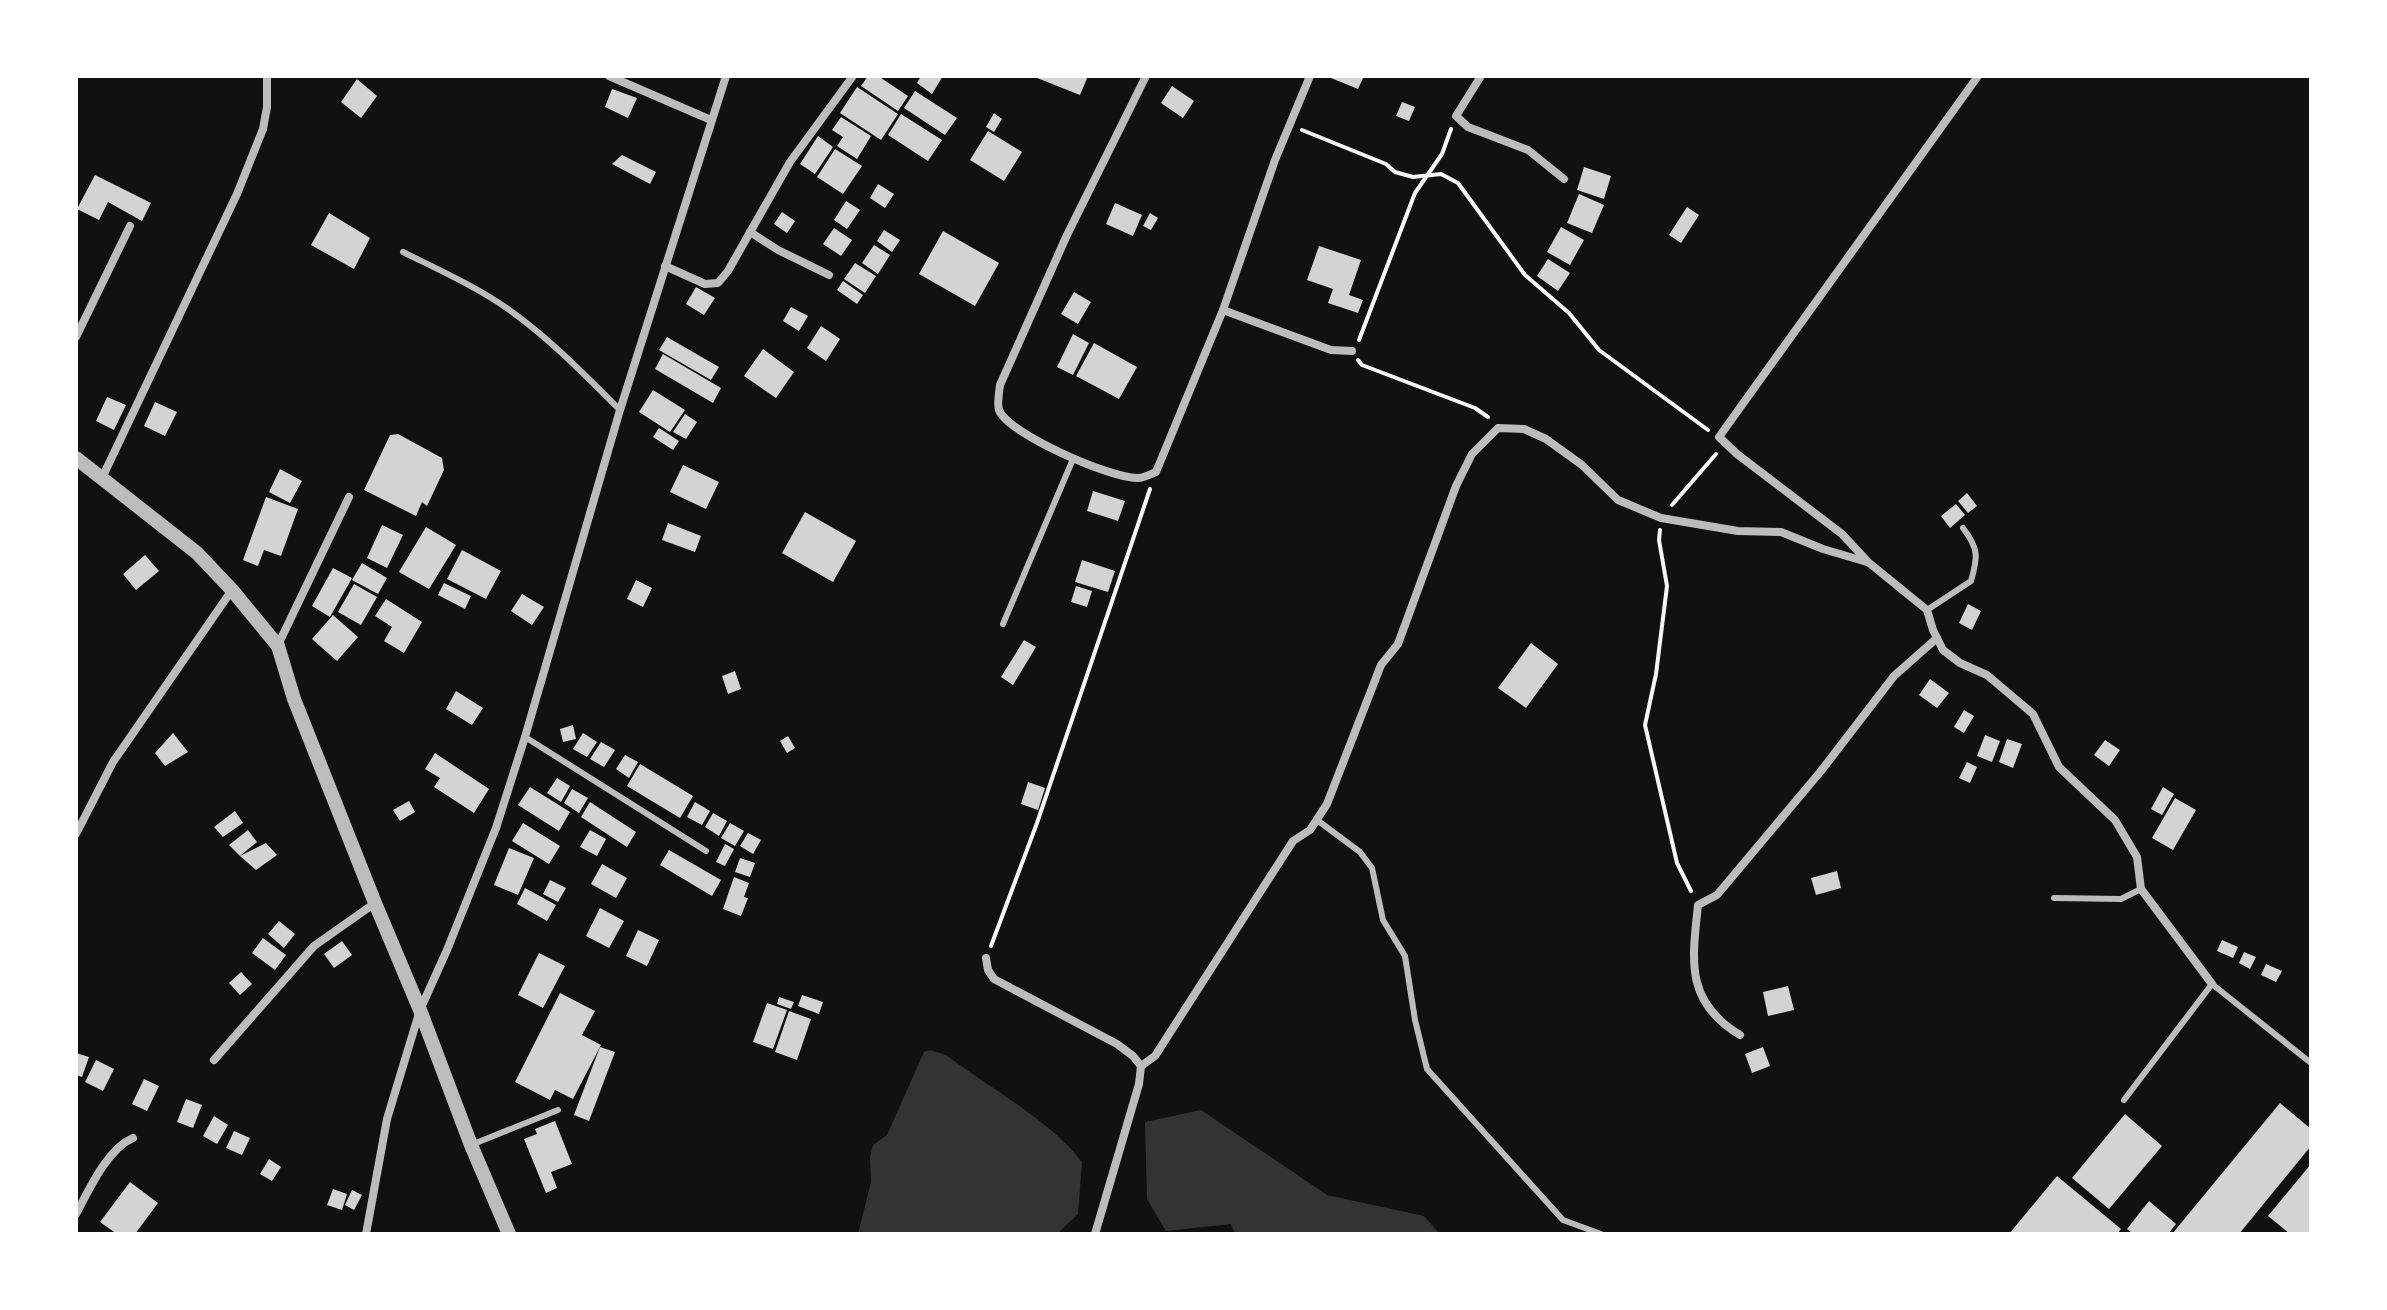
<svg xmlns="http://www.w3.org/2000/svg" width="2387" height="1310" viewBox="0 0 2387 1310" font-family="'IBM Plex Sans',sans-serif">
  <style>
    .water { fill: #333 }
    .building { fill: #d3d3d3 }
    .lines { fill: none; stroke-linecap: round; stroke-linejoin: round }
    .path { stroke: #f5f5f5; stroke-width: 4 }
    .service { stroke: #bcbcbc; stroke-width: 6 }
    .minor { stroke: #bcbcbc; stroke-width: 8 }
    .tertiary { stroke: #bcbcbc; stroke-width: 14 }
  </style>
  <rect width="100%" height="100%" fill="#111"/>
  <g class="water">
    <path d="M930,1050L946,1055C987,1086 1052,1122 1082,1162L1078,1214L1057,1234H858L871,1182L870,1157L873,1145L887,1135L924,1052Z"/>
    <polygon points="1201,1110 1327,1195 1424,1216 1440,1234 1235,1234 1231,1224 1166,1231 1147,1199 1145,1122"/>
  </g>
  <g class="building">
    <polygon points="868,76 878,76 908,96 898,111 861,86"/>
    <polygon points="921,76 943,76 932,94 917,83"/>
    <polygon points="1032,76 1088,76 1080,95"/>
    <polygon points="1326,76 1364,76 1358,89"/>
    <polygon points="357,79 377,96 361,118 341,102"/>
    <polygon points="1172,86 1194,101 1183,118 1161,103"/>
    <polygon points="857,87 898,114 881,140 840,113"/>
    <polygon points="612,89 637,98 628,118 605,107"/>
    <polygon points="915,91 957,118 945,135 904,108"/>
    <polygon points="1402,102 1415,107 1409,121 1396,116"/>
    <polygon points="994,113 1002,119 994,132 986,127"/>
    <polygon points="901,114 942,140 928,161 888,135"/>
    <polygon points="841,117 871,136 857,159 837,146 843,137 832,130"/>
    <polygon points="988,131 1022,152 1004,181 970,160"/>
    <polygon points="818,136 833,147 815,174 800,164"/>
    <polygon points="835,149 862,166 843,194 817,177"/>
    <polygon points="622,155 656,172 650,184 612,164"/>
    <polygon points="1584,167 1611,176 1604,199 1577,190"/>
    <polygon points="95,175 151,203 142,221 108,202 99,220 77,209"/>
    <polygon points="878,184 894,194 885,208 870,198"/>
    <polygon points="1579,194 1604,205 1592,233 1567,223"/>
    <polygon points="846,201 860,210 847,229 834,220"/>
    <polygon points="1115,203 1142,215 1133,236 1106,224"/>
    <polygon points="1687,207 1699,215 1681,243 1669,235"/>
    <polygon points="782,212 795,221 787,233 774,224"/>
    <polygon points="329,213 370,238 354,269 311,245"/>
    <polygon points="1150,213 1158,218 1151,230 1143,226"/>
    <polygon points="1561,227 1584,240 1570,265 1547,252"/>
    <polygon points="834,228 852,240 841,256 823,244"/>
    <polygon points="884,230 900,240 892,252 877,241"/>
    <polygon points="943,231 999,263 975,306 919,274"/>
    <polygon points="874,245 890,255 878,274 862,263"/>
    <polygon points="1319,246 1361,260 1349,295 1363,300 1358,313 1328,303 1333,289 1307,280"/>
    <polygon points="1548,259 1570,273 1558,291 1537,276"/>
    <polygon points="855,263 876,276 865,293 844,279"/>
    <polygon points="843,281 863,295 857,304 837,290"/>
    <polygon points="696,287 715,298 704,315 686,304"/>
    <polygon points="1074,292 1091,302 1078,324 1061,314"/>
    <polygon points="791,307 808,316 799,331 783,321"/>
    <polygon points="821,326 840,339 826,361 807,348"/>
    <polygon points="1073,334 1089,343 1073,375 1057,367"/>
    <polygon points="667,337 719,367 711,380 659,350"/>
    <polygon points="1094,343 1137,367 1119,399 1076,376"/>
    <polygon points="763,349 794,372 776,398 744,376"/>
    <polygon points="663,354 721,388 713,403 655,369"/>
    <polygon points="653,390 685,410 670,432 639,412"/>
    <polygon points="107,397 126,405 114,430 96,421"/>
    <polygon points="155,402 177,412 165,436 144,426"/>
    <polygon points="685,414 697,422 686,439 673,432"/>
    <polygon points="659,428 679,441 673,450 653,437"/>
    <polygon points="398,434 442,458 444,470 427,506 422,502 416,516 364,490 390,435"/>
    <polygon points="683,465 719,482 706,509 670,492"/>
    <polygon points="280,469 302,481 290,503 269,492"/>
    <polygon points="1093,491 1125,501 1118,521 1087,511"/>
    <polygon points="1967,493 1977,506 1968,513 1958,501"/>
    <polygon points="266,497 298,509 281,556 264,550 258,566 243,560"/>
    <polygon points="1956,504 1965,515 1950,528 1941,516"/>
    <polygon points="805,512 856,541 833,582 782,553"/>
    <polygon points="668,523 701,536 695,552 662,540"/>
    <polygon points="382,525 403,535 387,568 367,558"/>
    <polygon points="426,527 456,545 429,589 399,572"/>
    <polygon points="462,550 501,571 486,599 447,579"/>
    <polygon points="145,555 159,571 136,590 123,574"/>
    <polygon points="1082,560 1115,571 1108,592 1075,582"/>
    <polygon points="362,563 387,578 378,594 352,580"/>
    <polygon points="333,568 352,578 330,617 312,606"/>
    <polygon points="636,580 652,588 643,607 627,599"/>
    <polygon points="444,583 471,596 465,609 438,595"/>
    <polygon points="354,584 377,597 361,625 338,612"/>
    <polygon points="1076,586 1092,591 1087,607 1071,602"/>
    <polygon points="522,594 544,607 532,625 511,611"/>
    <polygon points="386,599 422,622 404,653 384,641 392,627 375,616"/>
    <polygon points="1968,604 1981,611 1972,630 1959,623"/>
    <polygon points="333,615 358,637 337,661 312,639"/>
    <polygon points="1024,640 1036,647 1013,685 1001,677"/>
    <polygon points="1531,643 1558,664 1526,708 1498,688"/>
    <polygon points="735,671 741,689 728,694 722,676"/>
    <polygon points="1930,679 1949,693 1937,708 1919,695"/>
    <polygon points="456,691 483,708 472,725 446,709"/>
    <polygon points="1964,710 1974,716 1964,733 1954,727"/>
    <polygon points="573,725 576,739 563,742 560,729"/>
    <polygon points="173,733 188,752 165,766 155,753"/>
    <polygon points="583,733 597,742 587,757 573,749"/>
    <polygon points="1985,735 2000,741 1992,762 1977,756"/>
    <polygon points="788,736 795,748 787,753 780,741"/>
    <polygon points="2007,739 2022,744 2013,768 1999,762"/>
    <polygon points="2105,740 2120,750 2109,766 2094,755"/>
    <polygon points="601,742 615,750 604,767 590,759"/>
    <polygon points="435,753 489,789 474,813 434,787 440,778 425,769"/>
    <polygon points="625,755 638,762 629,778 616,769"/>
    <polygon points="1967,762 1977,767 1970,783 1959,778"/>
    <polygon points="640,764 693,796 680,818 627,786"/>
    <polygon points="557,778 570,786 561,802 547,793"/>
    <polygon points="1028,782 1045,788 1038,810 1021,804"/>
    <polygon points="530,787 570,812 559,831 518,805"/>
    <polygon points="2163,787 2174,794 2162,815 2151,809"/>
    <polygon points="572,789 588,798 579,813 564,803"/>
    <polygon points="2175,798 2196,810 2173,850 2152,838"/>
    <polygon points="409,801 415,812 400,821 393,810"/>
    <polygon points="590,802 636,832 627,847 581,817"/>
    <polygon points="695,802 710,811 702,825 687,817"/>
    <polygon points="235,811 243,823 223,837 214,827"/>
    <polygon points="713,813 727,821 719,836 705,827"/>
    <polygon points="523,823 560,846 549,864 512,841"/>
    <polygon points="730,823 744,831 735,846 721,838"/>
    <polygon points="248,830 257,842 240,856 229,845"/>
    <polygon points="590,830 606,839 597,856 580,847"/>
    <polygon points="748,833 761,840 753,854 740,846"/>
    <polygon points="266,843 277,855 256,870 240,856"/>
    <polygon points="725,844 734,849 725,866 716,862"/>
    <polygon points="509,848 534,858 518,895 494,885"/>
    <polygon points="669,850 721,880 712,896 660,865"/>
    <polygon points="740,858 755,863 750,877 735,872"/>
    <polygon points="602,864 627,878 616,898 591,884"/>
    <polygon points="1837,871 1841,888 1816,895 1811,878"/>
    <polygon points="734,877 749,883 744,897 748,898 741,916 723,909"/>
    <polygon points="550,880 566,888 558,902 543,894"/>
    <polygon points="525,888 556,905 547,921 517,904"/>
    <polygon points="600,908 624,921 609,948 586,936"/>
    <polygon points="279,921 295,934 284,948 268,934"/>
    <polygon points="638,930 659,940 647,966 626,956"/>
    <polygon points="263,938 286,955 275,970 252,953"/>
    <polygon points="2222,940 2238,947 2233,958 2217,951"/>
    <polygon points="342,941 352,955 334,968 324,954"/>
    <polygon points="2244,952 2256,957 2250,969 2239,963"/>
    <polygon points="539,953 565,966 543,1008 518,995"/>
    <polygon points="2266,964 2282,971 2276,982 2261,975"/>
    <polygon points="241,972 252,984 240,995 229,983"/>
    <polygon points="1788,986 1794,1010 1768,1016 1763,992"/>
    <polygon points="560,993 595,1011 582,1035 601,1045 573,1099 555,1090 550,1100 515,1082"/>
    <polygon points="802,995 823,1002 819,1014 798,1006"/>
    <polygon points="779,997 794,1002 791,1009 777,1004"/>
    <polygon points="767,1003 787,1010 773,1049 753,1042"/>
    <polygon points="789,1011 811,1019 797,1060 775,1052"/>
    <polygon points="600,1047 615,1052 589,1121 574,1115"/>
    <polygon points="1763,1047 1770,1066 1752,1073 1745,1054"/>
    <polygon points="76,1053 89,1057 82,1077 76,1075"/>
    <polygon points="96,1060 114,1069 103,1091 85,1082"/>
    <polygon points="144,1079 159,1086 147,1111 132,1104"/>
    <polygon points="186,1099 202,1105 193,1128 177,1122"/>
    <polygon points="2280,1103 2311,1129 2311,1146 2239,1234 2172,1234"/>
    <polygon points="2125,1114 2162,1146 2109,1209 2072,1178"/>
    <polygon points="214,1116 228,1125 217,1144 203,1136"/>
    <polygon points="555,1121 572,1164 551,1172 557,1188 546,1193 524,1139 537,1134 535,1129"/>
    <polygon points="234,1131 250,1138 242,1155 226,1148"/>
    <polygon points="269,1159 281,1167 272,1181 260,1174"/>
    <polygon points="2311,1164 2311,1234 2290,1234 2268,1216"/>
    <polygon points="2057,1176 2121,1229 2117,1234 2009,1234"/>
    <polygon points="130,1182 158,1203 135,1234 117,1234 100,1222"/>
    <polygon points="333,1189 347,1194 342,1210 327,1205"/>
    <polygon points="352,1190 362,1195 354,1210 345,1205"/>
    <polygon points="2149,1201 2176,1224 2168,1234 2133,1234 2127,1229"/>
  </g>
  <g class="lines">
    <g class="path">
      <polyline points="1302,130 1386,164 1395,172 1413,177 1441,174 1458,183 1525,275 1569,313 1599,350 1708,430"/>
      <polyline points="1359,340 1415,193 1442,154 1451,129"/>
      <polyline points="1358,360 1362,365 1475,408 1488,417"/>
      <polyline points="1672,505 1716,454"/>
      <polyline points="1660,530 1659,540 1667,586 1656,674 1645,725 1677,863 1691,891"/>
      <polyline points="991,946 1037,823 1150,489"/>
    </g>
    <g class="service">
      <path d="M403,252C439,270 475,286 508,309C549,338 584,374 620,410"/>
      <path d="M1927,610L1971,581C1978,557 1979,549 1963,528"/>
      <polyline points="1003,624 1073,459"/>
      <polyline points="525,737 706,851"/>
      <polyline points="1317,820 1360,852 1372,868 1383,920 1405,956 1415,1020 1427,1069 1563,1220 1601,1234"/>
      <polyline points="2054,898 2121,899 2141,889"/>
      <polyline points="2124,1100 2212,984 2311,1063"/>
      <polyline points="471,1145 558,1110"/>
    </g>
    <g class="minor">
      <polyline points="609,76 711,120"/>
      <path d="M1146,76L1067,235L1000,385C999,393 997,404 999,410C1008,434 1112,479 1138,478C1144,478 1151,474 1156,472L1223,310L1275,160L1310,76"/>
      <polyline points="1481,76 1456,116 1468,127 1528,150 1564,179"/>
      <polyline points="1978,76 1719,437 1737,454 1842,534 1868,562 1927,610 1933,630 1943,650 1960,663 1987,675 2033,714 2059,767 2115,820 2137,857 2141,889 2212,984"/>
      <polyline points="750,232 778,250 829,275"/>
      <polyline points="665,266 705,284 718,283 728,271 790,162 853,76"/>
      <polyline points="1223,310 1331,350 1352,351"/>
      <polyline points="76,337 130,226"/>
      <polyline points="102,478 237,194 263,129 267,107 267,76"/>
      <polyline points="278,645 349,497"/>
      <polyline points="76,834 113,762 232,590"/>
      <polyline points="986,958 988,970 994,979 1117,1044 1133,1056 1141,1066 1139,1084 1095,1234"/>
      <path d="M1740,1035C1685,1002 1692,961 1698,905L1717,895L1821,771L1894,676L1937,638"/>
      <polyline points="214,1060 314,946 375,903"/>
      <polyline points="1141,1066 1155,1056 1293,841 1310,830 1327,804 1381,665 1398,644 1456,486 1472,454 1498,428 1524,429 1546,439 1582,465 1618,500 1661,518 1738,531 1781,532 1823,549 1867,562"/>
      <path d="M76,1214C89,1190 107,1149 133,1138"/>
      <polyline points="366,1234 387,1119 420,1010 447,950 496,828 525,737 620,410 726,76"/>
    </g>
    <polyline class="tertiary" points="76,458 197,553 232,590 278,646 294,699 375,903 420,1010 471,1145 509,1234"/>
  </g>
  <rect width="2387" height="1310" fill="none" stroke="#ffffff" stroke-width="156"/>
</svg>
